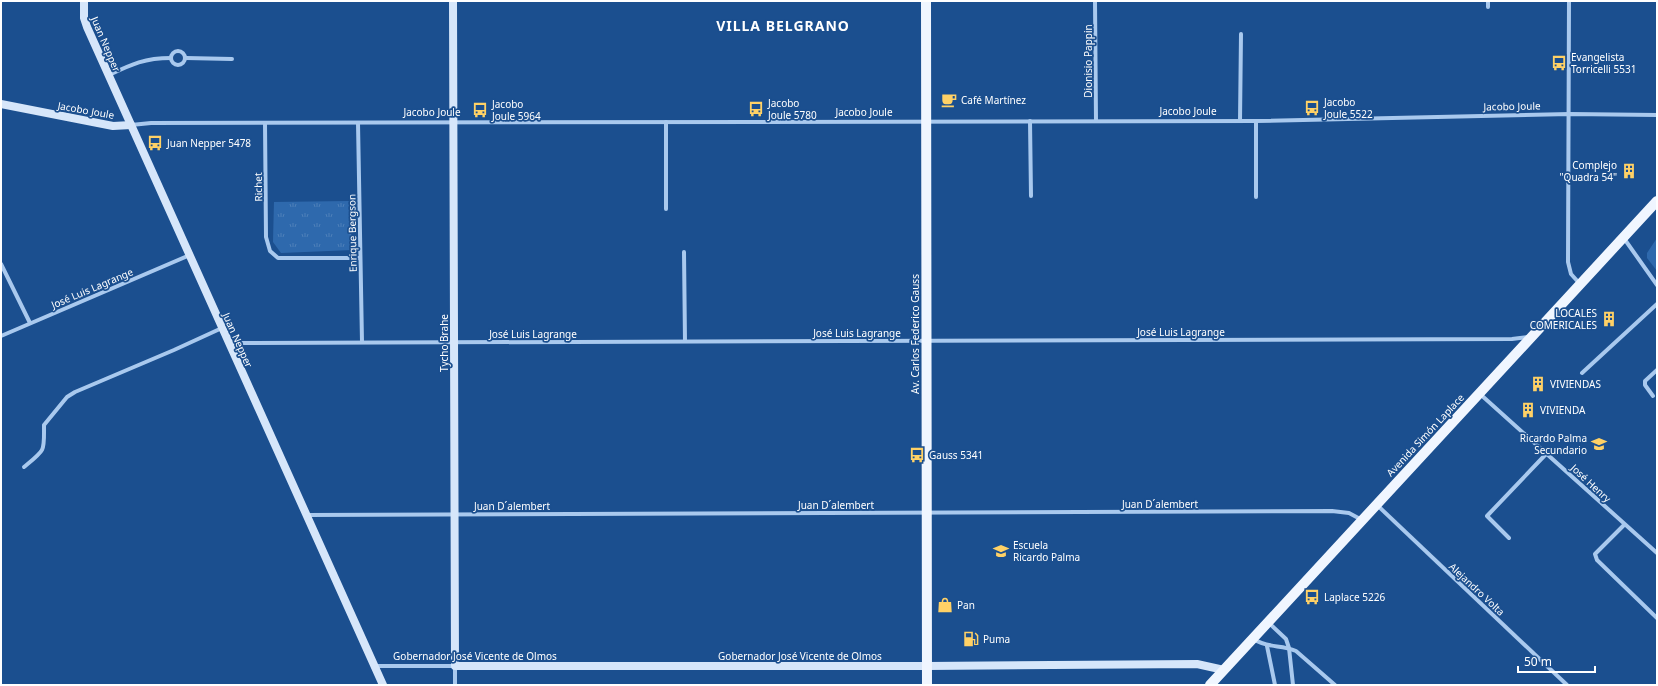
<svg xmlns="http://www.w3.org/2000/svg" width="1658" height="686" viewBox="0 0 1658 686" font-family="'Noto Sans',sans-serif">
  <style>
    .park { fill: url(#park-tufts) }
    .garden { fill: #2e69ad }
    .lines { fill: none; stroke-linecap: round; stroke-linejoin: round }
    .street { stroke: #a9c9ee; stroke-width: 4 }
    .secondary { stroke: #d6e6fa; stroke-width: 8 }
    .primary { stroke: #f0f6ff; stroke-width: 10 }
    .labels { text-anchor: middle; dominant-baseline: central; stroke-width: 3.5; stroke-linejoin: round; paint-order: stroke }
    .street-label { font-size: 10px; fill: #fff; stroke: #1b4f8f }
    .poi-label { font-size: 10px; fill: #fff; stroke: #1b4f8f; text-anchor: start }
    .district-label { font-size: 14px; font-weight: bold; letter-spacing: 1px; fill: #fff; stroke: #1b4f8f }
  </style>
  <defs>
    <pattern id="park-tufts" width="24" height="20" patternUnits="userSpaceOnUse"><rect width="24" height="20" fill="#2e69ad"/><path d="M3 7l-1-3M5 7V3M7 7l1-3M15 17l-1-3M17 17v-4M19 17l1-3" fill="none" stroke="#4d80b9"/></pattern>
  </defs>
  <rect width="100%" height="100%" fill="#1b4f8f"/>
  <polygon class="park" points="350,201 352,250 281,253 273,242 274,202"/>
  <polygon class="garden" points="1657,238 1657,271 1647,258 1647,253"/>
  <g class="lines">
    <g class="street">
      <polyline points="1095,1 1096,121"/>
      <polyline points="1569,1 1568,262 1571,274 1580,284"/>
      <polyline points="1488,7 1488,1"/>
      <circle cx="178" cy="58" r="7"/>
      <polyline points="186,58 232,59"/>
      <path d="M109,75C132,64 145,58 171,58"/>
      <polyline points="1030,121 1031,196"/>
      <polyline points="1240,121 1241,34"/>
      <polyline points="666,122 666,209"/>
      <polyline points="265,123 266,237 270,251 278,258 360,258"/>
      <polyline points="358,123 362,342"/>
      <polyline points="131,125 151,123 1256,121 1570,114 1657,115"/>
      <polyline points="1256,197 1256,121"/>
      <polyline points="1623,237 1657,285"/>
      <polyline points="684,252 685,341"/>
      <polyline points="1,264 30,323"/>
      <polyline points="1,336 190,255"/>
      <polyline points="229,343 1512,339 1528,337"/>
      <polyline points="1582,373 1657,304"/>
      <polyline points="1480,394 1657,553"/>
      <polyline points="1653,396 1645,385 1645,381 1657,370"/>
      <path d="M24,467C46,449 44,452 44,425L67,397L75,392L174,350L222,328"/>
      <polyline points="1377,505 1567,685"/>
      <polyline points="307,515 1332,511 1349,513 1362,520"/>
      <polyline points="1624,525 1595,554 1597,560 1657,618"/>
      <polyline points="1509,538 1487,516 1547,453"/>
      <polyline points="1268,622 1286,639 1289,648 1293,685"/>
      <path d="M1253,639C1270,649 1280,644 1296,651L1335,685"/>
      <polyline points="1267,646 1275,685"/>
      <polyline points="375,666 455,666 455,685"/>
    </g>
    <g class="secondary">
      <polyline points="84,1 84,18 87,27 383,685"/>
      <polyline points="453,1 455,666 927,666 1197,664 1224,670"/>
      <polyline points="1,104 113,126 131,125"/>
    </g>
    <g class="primary">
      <polyline points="926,1 927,685"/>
      <polyline points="1210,685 1657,201"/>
    </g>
  </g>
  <defs>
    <symbol id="bus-bare" viewBox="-9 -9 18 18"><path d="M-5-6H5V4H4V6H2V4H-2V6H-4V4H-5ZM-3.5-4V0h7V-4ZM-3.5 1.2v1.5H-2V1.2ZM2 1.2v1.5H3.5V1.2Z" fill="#ffd166" stroke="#1b4f8f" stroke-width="2.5" paint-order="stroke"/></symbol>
    <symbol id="cafe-bare" viewBox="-9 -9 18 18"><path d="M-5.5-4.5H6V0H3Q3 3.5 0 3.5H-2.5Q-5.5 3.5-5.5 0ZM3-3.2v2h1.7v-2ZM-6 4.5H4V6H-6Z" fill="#ffd166" stroke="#1b4f8f" stroke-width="2.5" paint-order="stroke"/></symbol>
    <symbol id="building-bare" viewBox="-9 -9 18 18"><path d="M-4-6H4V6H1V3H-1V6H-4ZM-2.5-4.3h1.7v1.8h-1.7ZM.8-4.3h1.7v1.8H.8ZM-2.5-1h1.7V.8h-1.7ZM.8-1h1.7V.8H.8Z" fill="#ffd166" stroke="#1b4f8f" stroke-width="2.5" paint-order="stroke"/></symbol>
    <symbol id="school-bare" viewBox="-9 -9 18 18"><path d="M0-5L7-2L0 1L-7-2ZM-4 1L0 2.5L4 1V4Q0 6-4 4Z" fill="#ffd166" stroke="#1b4f8f" stroke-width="2.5" paint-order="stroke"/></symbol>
    <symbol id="shop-bare" viewBox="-9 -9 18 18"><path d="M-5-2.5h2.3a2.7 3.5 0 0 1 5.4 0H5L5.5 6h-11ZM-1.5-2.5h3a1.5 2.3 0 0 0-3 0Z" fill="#ffd166" stroke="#1b4f8f" stroke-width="2.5" paint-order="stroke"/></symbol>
    <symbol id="fuel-bare" viewBox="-9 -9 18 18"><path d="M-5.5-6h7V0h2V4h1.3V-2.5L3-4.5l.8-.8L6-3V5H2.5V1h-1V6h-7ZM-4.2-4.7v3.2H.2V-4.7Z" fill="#ffd166" stroke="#1b4f8f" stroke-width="2.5" paint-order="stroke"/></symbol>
  </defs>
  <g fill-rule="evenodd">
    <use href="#bus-bare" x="1548" y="52" width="22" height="22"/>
    <use href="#cafe-bare" x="938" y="89" width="22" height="22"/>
    <use href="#bus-bare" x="1301" y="97" width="22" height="22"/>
    <use href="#bus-bare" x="745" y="98" width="22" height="22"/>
    <use href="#bus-bare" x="469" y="99" width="22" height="22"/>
    <use href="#bus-bare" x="144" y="132" width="22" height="22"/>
    <use href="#building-bare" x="1618" y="160" width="22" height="22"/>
    <use href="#building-bare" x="1598" y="308" width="22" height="22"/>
    <use href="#building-bare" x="1527" y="373" width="22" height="22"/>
    <use href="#building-bare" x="1517" y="399" width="22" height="22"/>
    <use href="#school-bare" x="1588" y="433" width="22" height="22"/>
    <use href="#bus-bare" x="906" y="444" width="22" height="22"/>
    <use href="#school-bare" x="990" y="540" width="22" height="22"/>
    <use href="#bus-bare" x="1301" y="586" width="22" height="22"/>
    <use href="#shop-bare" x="934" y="594" width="22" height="22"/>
    <use href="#fuel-bare" x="960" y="628" width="22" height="22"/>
  </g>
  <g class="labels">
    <g class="street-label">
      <text transform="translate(106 44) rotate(67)">Juan Nepper</text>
      <text transform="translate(1088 61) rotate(-90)">Dionisio Pappin</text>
      <text transform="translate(1512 106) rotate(-1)">Jacobo Joule</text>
      <text transform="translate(86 110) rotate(10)">Jacobo Joule</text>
      <text x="1188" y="111">Jacobo Joule</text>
      <text x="432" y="112">Jacobo Joule</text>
      <text x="864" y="112">Jacobo Joule</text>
      <text transform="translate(258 187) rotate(-91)">Richet</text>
      <text transform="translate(352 233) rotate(-91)">Enrique Bergson</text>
      <text transform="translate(92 288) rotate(-23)">José Luis Lagrange</text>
      <text x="1181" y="332">José Luis Lagrange</text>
      <text x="857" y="333">José Luis Lagrange</text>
      <text x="533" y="334">José Luis Lagrange</text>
      <text transform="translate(915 334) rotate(-90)">Av. Carlos Federico Gauss</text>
      <text transform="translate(238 340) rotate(66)">Juan Nepper</text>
      <text transform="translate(444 343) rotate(-90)">Tycho Brahe</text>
      <text transform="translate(1425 435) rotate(-47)">Avenida Simón Laplace</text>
      <text transform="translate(1591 483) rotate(43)">José Henry</text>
      <text x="1160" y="504">Juan D´alembert</text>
      <text x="836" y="505">Juan D´alembert</text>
      <text x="512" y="506">Juan D´alembert</text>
      <text transform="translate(1477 589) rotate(43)">Alejandro Volta</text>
      <text x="475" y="656">Gobernador José Vicente de Olmos</text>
      <text x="800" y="656">Gobernador José Vicente de Olmos</text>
    </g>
    <g class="poi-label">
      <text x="1571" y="57">Evangelista<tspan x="1571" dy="12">Torricelli 5531</tspan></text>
      <text x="961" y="100">Café Martínez</text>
      <text x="1324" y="102">Jacobo<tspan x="1324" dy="12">Joule 5522</tspan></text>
      <text x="768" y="103">Jacobo<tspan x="768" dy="12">Joule 5780</tspan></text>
      <text x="492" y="104">Jacobo<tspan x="492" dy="12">Joule 5964</tspan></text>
      <text x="167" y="143">Juan Nepper 5478</text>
      <text x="1617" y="165" text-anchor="end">Complejo<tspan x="1617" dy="12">"Quadra 54"</tspan></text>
      <text x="1597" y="313" text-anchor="end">LOCALES<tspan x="1597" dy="12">COMERICALES</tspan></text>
      <text x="1550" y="384">VIVIENDAS</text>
      <text x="1540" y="410">VIVIENDA</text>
      <text x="1587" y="438" text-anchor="end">Ricardo Palma<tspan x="1587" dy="12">Secundario</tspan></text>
      <text x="929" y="455">Gauss 5341</text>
      <text x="1013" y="545">Escuela<tspan x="1013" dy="12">Ricardo Palma</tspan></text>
      <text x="1324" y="597">Laplace 5226</text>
      <text x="957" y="605">Pan</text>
      <text x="983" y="639">Puma</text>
    </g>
    <g class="district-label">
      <text x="783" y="25">VILLA BELGRANO</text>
    </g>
  </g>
  <rect width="1658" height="686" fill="none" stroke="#ffffff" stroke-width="4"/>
  <path d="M1518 666v6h77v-6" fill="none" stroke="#ffffff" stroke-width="2"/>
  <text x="1524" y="666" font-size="12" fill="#ffffff" stroke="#1b4f8f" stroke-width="3" paint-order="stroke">50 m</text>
</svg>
